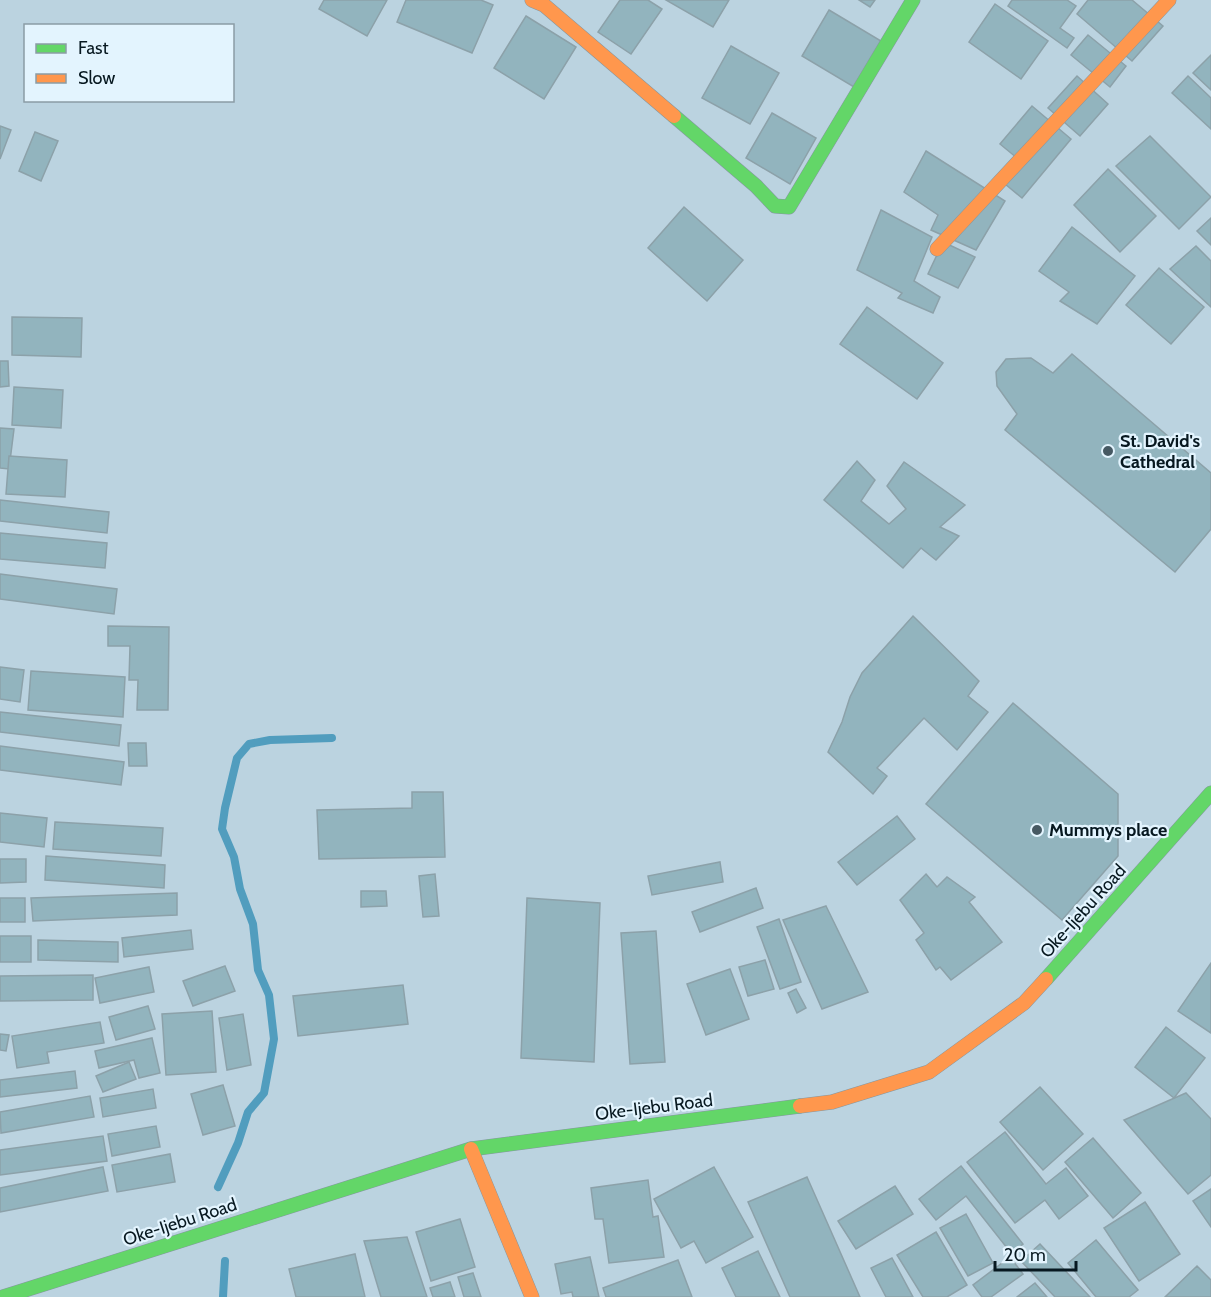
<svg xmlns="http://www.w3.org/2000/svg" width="1211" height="1297" viewBox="0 0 1211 1297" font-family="Cabin,sans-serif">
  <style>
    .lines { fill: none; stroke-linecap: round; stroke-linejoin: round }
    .stream { stroke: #519dbe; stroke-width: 8 }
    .building { fill: #92b4be; stroke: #8ca1a9; stroke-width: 1.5 }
    .fast-casing { stroke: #8597a1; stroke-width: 15 }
    .slow-casing { stroke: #8597a1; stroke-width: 15 }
    .fast { stroke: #63d668; stroke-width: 14 }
    .slow { stroke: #ff974d; stroke-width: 14 }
    .poi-dot { fill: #465963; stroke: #e3f4fe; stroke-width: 2 }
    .labels { text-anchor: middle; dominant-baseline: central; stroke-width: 4.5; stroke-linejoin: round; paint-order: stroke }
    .poi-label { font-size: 18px; font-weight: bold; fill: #071820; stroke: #e3f4fe; text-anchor: start }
    .street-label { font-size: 18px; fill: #071820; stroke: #e3f4fe }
  </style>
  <rect width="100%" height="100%" fill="#bbd3e0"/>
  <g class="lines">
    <g class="stream">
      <polyline points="218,1187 238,1143 248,1112 264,1093 274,1039 269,995 258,970 253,924 240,889 234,857 222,829 225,808 237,758 249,744 270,740 332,738"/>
      <polyline points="223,1297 225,1261"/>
    </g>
  </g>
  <g class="building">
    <polygon points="324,0 387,0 367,36 319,9"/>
    <polygon points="406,0 481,0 493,5 472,53 397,22"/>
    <polygon points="620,0 648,0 662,9 631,54 598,32"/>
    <polygon points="666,0 729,0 713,27"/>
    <polygon points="859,0 875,0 870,7"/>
    <polygon points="1012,0 1067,0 1076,6 1060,28 1074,38 1067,48 1008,6"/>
    <polygon points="1088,0 1132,0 1163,26 1132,61 1077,14"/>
    <polygon points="995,4 1048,41 1021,79 969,42"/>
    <polygon points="829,10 881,41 854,87 802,56"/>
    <polygon points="526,16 576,47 544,99 494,68"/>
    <polygon points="1088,35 1126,66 1110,87 1071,55"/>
    <polygon points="731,46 779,73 750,124 702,98"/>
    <polygon points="1211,55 1211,90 1193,73"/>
    <polygon points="1077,76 1108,104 1080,136 1048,108"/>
    <polygon points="1188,76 1211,98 1211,129 1172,93"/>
    <polygon points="1032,106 1071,139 1022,198 1005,184 1023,163 1000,144"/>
    <polygon points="772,113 816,138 790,184 746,158"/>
    <polygon points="0,126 11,130 0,159"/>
    <polygon points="35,132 58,141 41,181 19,171"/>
    <polygon points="1150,136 1211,197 1179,229 1116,166"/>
    <polygon points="926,151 1005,201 976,250 931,230 938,215 904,192"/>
    <polygon points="1108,169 1156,216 1120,252 1074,205"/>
    <polygon points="684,207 743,260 707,301 648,248"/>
    <polygon points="881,210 932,237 914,281 940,297 933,313 898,298 902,293 857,270"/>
    <polygon points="1211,218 1211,245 1197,231"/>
    <polygon points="1072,227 1135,276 1097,324 1060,301 1069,292 1039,271"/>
    <polygon points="943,242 975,257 958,288 928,274"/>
    <polygon points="1196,246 1211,261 1211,307 1170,269"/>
    <polygon points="1159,268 1204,307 1171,344 1126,305"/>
    <polygon points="867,307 943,363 917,399 840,344"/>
    <polygon points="12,317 82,318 81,357 12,355"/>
    <polygon points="1072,354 1211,473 1211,529 1175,572 1005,430 1017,414 997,386 996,372 1006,359 1031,358 1053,373"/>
    <polygon points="0,361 8,361 9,386 0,387"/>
    <polygon points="14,387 63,390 61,428 12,425"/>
    <polygon points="0,428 14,429 9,469 0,468"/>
    <polygon points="9,456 67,460 65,497 6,494"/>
    <polygon points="857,461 875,480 861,501 889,524 906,509 887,486 904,462 965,505 940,527 959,536 936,560 921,548 903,568 824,500"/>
    <polygon points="0,500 109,512 107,533 0,521"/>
    <polygon points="0,533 107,543 105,568 0,559"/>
    <polygon points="0,574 117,589 114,614 0,599"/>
    <polygon points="913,616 979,681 968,696 988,712 957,750 924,718 877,768 887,776 873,794 828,752 842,722 850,697 862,673"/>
    <polygon points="108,626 169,627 168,710 137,710 138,680 129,680 130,646 108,646"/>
    <polygon points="0,667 24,670 20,702 0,699"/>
    <polygon points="31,671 125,677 123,717 28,710"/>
    <polygon points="1013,703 1118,794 1118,856 1062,920 926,804"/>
    <polygon points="0,712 121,725 119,746 0,732"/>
    <polygon points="128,743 146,743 147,766 129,766"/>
    <polygon points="0,746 124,762 121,785 0,770"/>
    <polygon points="412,792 443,792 445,857 319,859 317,810 412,808"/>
    <polygon points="0,813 47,818 44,847 0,842"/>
    <polygon points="897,816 915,839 857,885 838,862"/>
    <polygon points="55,822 163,828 161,856 53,849"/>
    <polygon points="46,856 165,865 164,888 45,880"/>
    <polygon points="0,859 26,859 26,882 0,883"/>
    <polygon points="720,862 723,882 652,895 648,876"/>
    <polygon points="435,874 439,916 423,917 419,876"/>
    <polygon points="926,874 937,887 947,877 975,897 969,902 1002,942 951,980 940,967 936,970 916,940 924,933 900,900"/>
    <polygon points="756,888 763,908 700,932 692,912"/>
    <polygon points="361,891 386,891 387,906 361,907"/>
    <polygon points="177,893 177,915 33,921 31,898"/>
    <rect x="0" y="898" width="25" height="24"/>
    <polygon points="527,898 600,903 594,1062 521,1058"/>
    <polygon points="826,906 868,992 822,1009 783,920"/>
    <polygon points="779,919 801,982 780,989 757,927"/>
    <polygon points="191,930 193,949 124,957 122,938"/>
    <polygon points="656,931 665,1062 630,1064 621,933"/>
    <rect x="0" y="936" width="31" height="26"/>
    <polygon points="38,940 118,942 118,962 38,960"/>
    <polygon points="765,960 774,989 748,996 739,967"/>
    <polygon points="1211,963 1211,1033 1178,1011"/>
    <polygon points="225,966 235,991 193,1006 183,981"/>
    <polygon points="149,967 154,992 100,1003 95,978"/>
    <polygon points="730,969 749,1019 706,1035 687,984"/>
    <polygon points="93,975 93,1000 0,1001 0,976"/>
    <polygon points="403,985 408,1024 298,1036 293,996"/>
    <polygon points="796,989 806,1008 797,1013 788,993"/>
    <polygon points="148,1006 155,1029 116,1040 109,1017"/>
    <polygon points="212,1011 216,1072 166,1075 162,1014"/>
    <polygon points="243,1014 251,1065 227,1070 219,1018"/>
    <polygon points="100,1022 104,1043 47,1052 49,1063 17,1068 12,1036"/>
    <polygon points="1166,1027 1205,1058 1174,1098 1135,1067"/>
    <polygon points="0,1034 9,1035 6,1051 0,1050"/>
    <polygon points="152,1038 160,1073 139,1078 134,1060 99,1068 95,1051"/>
    <polygon points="129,1062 136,1079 103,1092 96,1076"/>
    <polygon points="75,1071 77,1088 0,1097 0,1080"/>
    <polygon points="223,1085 235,1126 203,1135 191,1094"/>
    <polygon points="1040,1087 1083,1134 1043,1170 1000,1122"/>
    <polygon points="153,1089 156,1108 103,1117 100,1098"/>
    <polygon points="1186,1093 1211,1119 1211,1175 1188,1194 1124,1120"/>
    <polygon points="90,1096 94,1117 1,1133 0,1112"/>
    <polygon points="156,1126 160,1147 112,1156 108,1134"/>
    <polygon points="1005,1132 1046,1184 1066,1168 1088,1196 1059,1219 1045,1200 1015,1223 967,1162"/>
    <polygon points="103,1136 107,1161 0,1175 0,1150"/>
    <polygon points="1093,1138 1141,1193 1113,1218 1065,1162"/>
    <polygon points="170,1154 175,1182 117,1192 112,1165"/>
    <polygon points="961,1166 1023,1244 1011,1253 966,1196 936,1220 919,1199"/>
    <polygon points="103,1167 108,1191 0,1212 0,1188"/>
    <polygon points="714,1167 753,1237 706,1263 694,1241 681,1248 654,1199"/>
    <polygon points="807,1177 860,1297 790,1297 748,1202"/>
    <polygon points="648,1180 653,1217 658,1216 664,1257 609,1263 603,1219 595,1219 591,1188"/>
    <polygon points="895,1186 913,1214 856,1249 838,1221"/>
    <polygon points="1211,1189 1211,1227 1193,1201"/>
    <polygon points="1145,1202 1180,1254 1139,1281 1104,1228"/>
    <polygon points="966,1214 993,1263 968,1276 940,1228"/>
    <polygon points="460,1219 475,1267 431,1281 416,1232"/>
    <polygon points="936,1232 967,1285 947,1297 923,1297 897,1255"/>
    <polygon points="407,1237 427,1297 381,1297 364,1241"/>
    <polygon points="1096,1240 1138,1290 1129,1297 1096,1297 1068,1263"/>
    <polygon points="1040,1244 1090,1297 1055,1297 1021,1261"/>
    <polygon points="758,1251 780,1297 736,1297 722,1268"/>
    <polygon points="355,1254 365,1297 296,1297 289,1269"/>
    <polygon points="590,1257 599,1297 573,1297 572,1292 561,1294 555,1264"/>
    <polygon points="1010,1257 1023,1274 991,1297 982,1297 973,1285"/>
    <polygon points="892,1258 913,1297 886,1297 871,1268"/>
    <polygon points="678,1260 692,1297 606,1297 603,1288"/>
    <polygon points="1197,1266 1211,1280 1211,1297 1165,1297"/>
    <polygon points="473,1273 481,1297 464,1297 458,1277"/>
    <polygon points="450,1282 455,1297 433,1297 430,1288"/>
    <polygon points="1035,1283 1047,1297 1017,1297"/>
  </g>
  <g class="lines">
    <defs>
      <g id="fast">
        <polyline points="674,116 756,186 775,206 789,207 913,0"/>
        <polyline points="1046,979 1211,793"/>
        <polyline points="3,1297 471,1149 800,1106"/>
      </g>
      <g id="slow">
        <polyline points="532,0 544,5 674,116"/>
        <polyline points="937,249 1169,0"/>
        <polyline points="800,1106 832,1102 929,1072 1024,1003 1046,979"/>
        <polyline points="471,1149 532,1297"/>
      </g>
    </defs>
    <use href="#fast" class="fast-casing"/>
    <use href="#slow" class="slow-casing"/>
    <use href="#fast" class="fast"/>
    <use href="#slow" class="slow"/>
  </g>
  <g class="poi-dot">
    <circle cx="1108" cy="451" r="6"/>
    <circle cx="1037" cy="830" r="6"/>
  </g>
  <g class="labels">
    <g class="poi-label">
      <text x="1120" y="441">St. David's<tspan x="1120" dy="21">Cathedral</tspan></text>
      <text x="1049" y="830">Mummys place</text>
    </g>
    <g class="street-label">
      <text transform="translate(1083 911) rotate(-48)">Oke-Ijebu Road</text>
      <text transform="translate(654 1107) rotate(-7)">Oke-Ijebu Road</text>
      <text transform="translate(180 1222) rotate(-18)">Oke-Ijebu Road</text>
    </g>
  </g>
  <rect x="24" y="24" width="210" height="78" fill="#e3f4fe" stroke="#8b9ca5" stroke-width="1.5"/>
  <rect x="36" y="44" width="30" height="9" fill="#63d668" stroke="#8b9ca5" stroke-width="1.5"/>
  <text x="78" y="54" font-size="18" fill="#071820">Fast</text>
  <rect x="36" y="74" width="30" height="9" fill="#ff974d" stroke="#8b9ca5" stroke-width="1.5"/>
  <text x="78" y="84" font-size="18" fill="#071820">Slow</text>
  <path d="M995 1261v9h81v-9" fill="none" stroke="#071820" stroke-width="3"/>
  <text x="1004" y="1261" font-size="18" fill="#071820" stroke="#e3f4fe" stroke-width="4.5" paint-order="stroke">20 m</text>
</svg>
